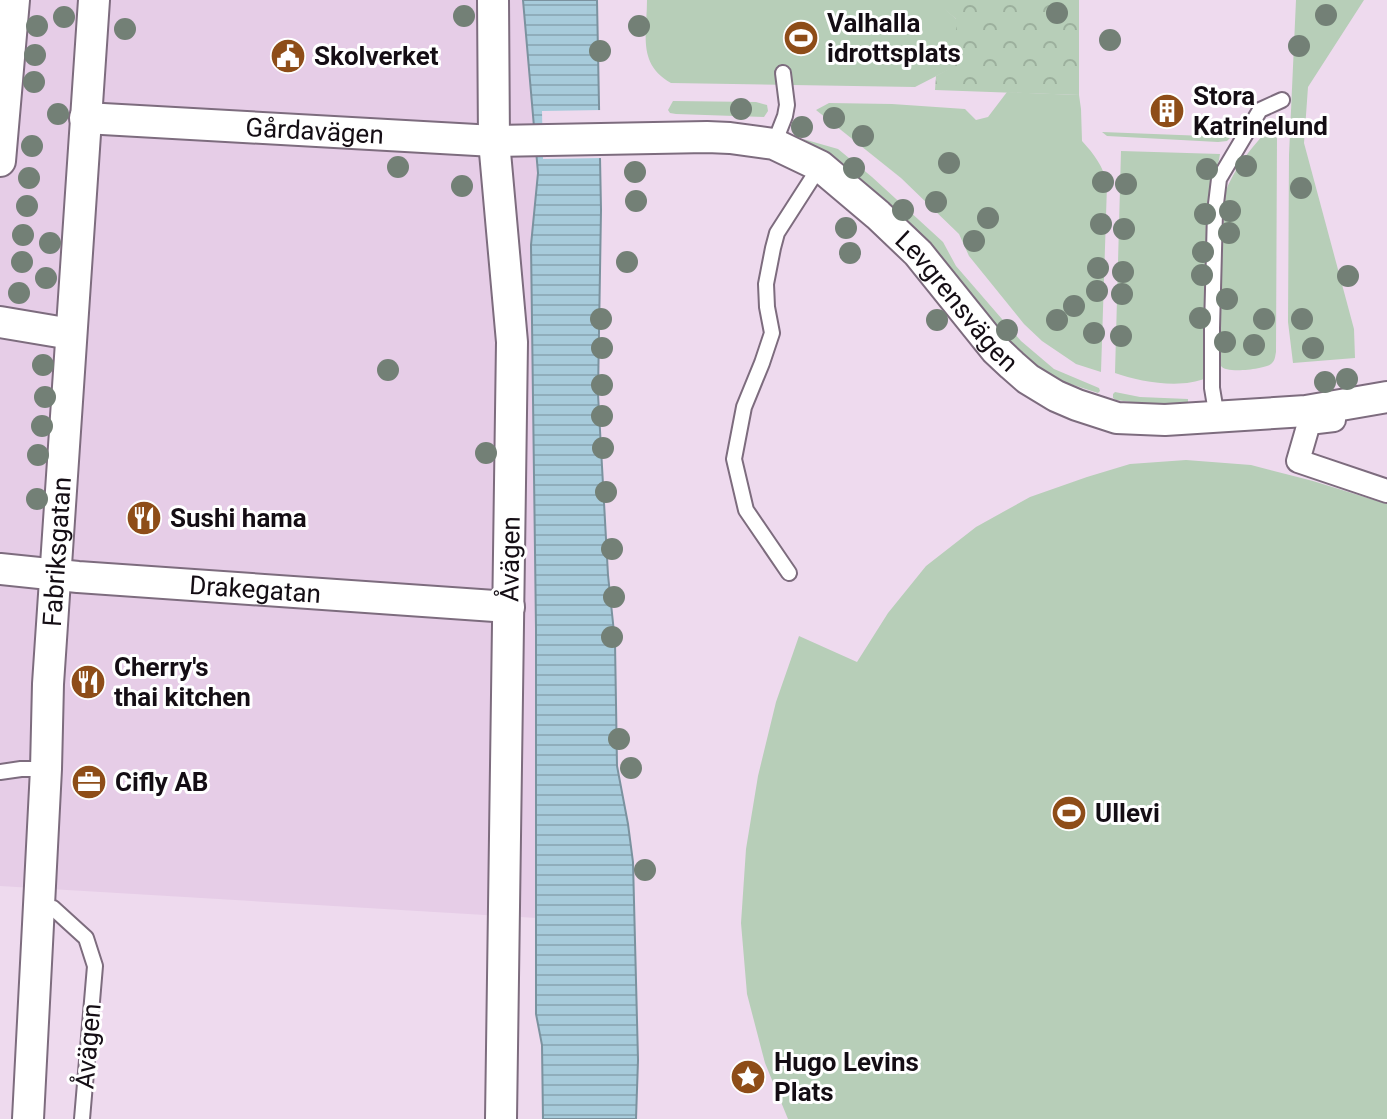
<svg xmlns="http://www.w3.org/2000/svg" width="1387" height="1119" viewBox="0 0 1387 1119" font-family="Roboto,sans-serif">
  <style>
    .built { fill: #e6cde7 }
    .green { fill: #b7ceb8 }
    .forest { fill: url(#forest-crowns) }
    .water { fill: url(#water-rules); stroke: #7b929f; stroke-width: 2 }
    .pier { fill: #eedaee }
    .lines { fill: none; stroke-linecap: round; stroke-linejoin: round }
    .service-casing { stroke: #7d6c7e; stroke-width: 18 }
    .pedestrian-casing { stroke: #7d6c7e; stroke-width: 26 }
    .minor-casing { stroke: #7d6c7e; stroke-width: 34 }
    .service { stroke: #fff; stroke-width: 14 }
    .pedestrian { stroke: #fff; stroke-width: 22 }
    .minor { stroke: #fff; stroke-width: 30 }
    .tree { fill: #738076 }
    .labels { text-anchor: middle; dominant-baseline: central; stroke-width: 6; stroke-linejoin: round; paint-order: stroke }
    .poi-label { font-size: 26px; font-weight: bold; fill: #140d14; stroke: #fff; text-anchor: start }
    .street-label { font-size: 26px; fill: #140d14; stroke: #fff }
  </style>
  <defs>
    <pattern id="forest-crowns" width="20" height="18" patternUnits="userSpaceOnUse" patternTransform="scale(2)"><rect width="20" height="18" fill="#b7ceb8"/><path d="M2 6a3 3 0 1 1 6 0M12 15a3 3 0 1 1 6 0" fill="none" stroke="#9cb09d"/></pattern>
    <pattern id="water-rules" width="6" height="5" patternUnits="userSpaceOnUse" patternTransform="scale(2)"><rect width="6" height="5" fill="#a7cbdb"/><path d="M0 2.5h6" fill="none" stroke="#8fadbb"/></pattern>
  </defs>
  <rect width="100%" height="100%" fill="#eedaee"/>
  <polygon class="built" points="0,0 523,0 538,173 531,245 536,628 537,918 0,886"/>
  <g class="green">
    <path d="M647,0H944V8L956,19V66L915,87L671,83C637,64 647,34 647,0Z"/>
    <polygon points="1296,0 1364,0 1308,87 1304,143 1354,329 1355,358 1293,363 1288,322 1289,155"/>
    <path d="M1007,92L1079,95L1081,109L1082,141C1094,154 1104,167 1107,185L1101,372L1076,364L1042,341L1024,324L969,256L959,234L901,178L816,110L829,103L892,104L965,109L976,120L988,117Z"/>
    <polygon points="673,101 756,102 767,105 768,111 764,117 676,114 670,113 668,110"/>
    <polygon points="1102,132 1231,137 1227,141 1218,142 1107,136"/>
    <path d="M1272,132L1273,136L1277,138L1276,352C1275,357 1275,361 1271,364C1265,369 1226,374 1221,366C1219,364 1218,356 1218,353L1225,193C1234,169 1248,152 1265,133Z"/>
    <polygon points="803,139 838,149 872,177 943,242 956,266 1021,341 1054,369 1099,388 1100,391 1098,393 1064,382 1048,374 1023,356 858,180 816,147"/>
    <path d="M1121,151L1220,154L1210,209L1206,378C1182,389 1139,382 1115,373Z"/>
    <polygon points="1115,392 1140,397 1188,399 1188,403 1185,405 1153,405 1116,400 1113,398 1113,394"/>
    <polygon points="1186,460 1251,465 1313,481 1387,504 1387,1119 788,1119 765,1063 747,994 741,923 746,849 758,776 776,702 799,636 857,662 888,613 926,566 976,527 1030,497 1087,477 1130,464"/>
  </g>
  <polygon class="forest" points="944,0 1079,0 1079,95 935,90 936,76 956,65 956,19 943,8"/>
  <polygon class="water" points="523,0 597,0 601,210 598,394 608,575 615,642 617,766 628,824 633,862 638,1060 636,1119 543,1119 542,1045 536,1014 536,628 531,245 538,173"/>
  <polygon class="pier" points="603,110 604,158 543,159 542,111"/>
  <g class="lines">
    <defs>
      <g id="service">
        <polyline points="774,144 785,116 787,105 783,73"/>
        <polyline points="1217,418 1212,388 1212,328 1215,212 1219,179 1260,110 1282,100"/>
        <polyline points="789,573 746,510 734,459 744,407 762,363 772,333 767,307 766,284 773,248 777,233 820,166"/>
        <polyline points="0,772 21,769 46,769"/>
        <polyline points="39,906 53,908 86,938 95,966 82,1119"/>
      </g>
      <polyline id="pedestrian" points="1334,420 1309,423 1298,461 1387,491"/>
      <g id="minor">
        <polyline points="493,0 494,141 512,342 501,1119"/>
        <path id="s1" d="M85,118L494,141L707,137L730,138L774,144L820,166L878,215L918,253L996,350L1012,365L1028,379L1056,396L1077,405L1117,418L1165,420L1306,411L1387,397"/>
        <polyline points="0,161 14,0"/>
        <polyline points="0,322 71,334"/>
        <path id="s2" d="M0,569L78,577L509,607"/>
        <path id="s3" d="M28,1119L46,769L48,684L94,0"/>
      </g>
    </defs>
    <use href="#service" class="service-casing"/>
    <use href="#pedestrian" class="pedestrian-casing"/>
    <use href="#minor" class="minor-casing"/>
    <use href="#service" class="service"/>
    <use href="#pedestrian" class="pedestrian"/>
    <use href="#minor" class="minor"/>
  </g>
  <g class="tree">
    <circle cx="1057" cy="13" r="11"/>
    <circle cx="1326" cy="15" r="11"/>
    <circle cx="464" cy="16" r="11"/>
    <circle cx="64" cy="17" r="11"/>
    <circle cx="37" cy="26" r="11"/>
    <circle cx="639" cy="26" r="11"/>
    <circle cx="125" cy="29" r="11"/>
    <circle cx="1110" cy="40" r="11"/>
    <circle cx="1299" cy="46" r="11"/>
    <circle cx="600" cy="51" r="11"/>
    <circle cx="35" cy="55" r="11"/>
    <circle cx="34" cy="82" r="11"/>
    <circle cx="741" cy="109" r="11"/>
    <circle cx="58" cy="114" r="11"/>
    <circle cx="834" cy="118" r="11"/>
    <circle cx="802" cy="127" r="11"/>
    <circle cx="863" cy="136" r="11"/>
    <circle cx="32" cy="146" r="11"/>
    <circle cx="949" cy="163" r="11"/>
    <circle cx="1246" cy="166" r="11"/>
    <circle cx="398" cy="167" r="11"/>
    <circle cx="854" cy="168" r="11"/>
    <circle cx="1207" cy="169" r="11"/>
    <circle cx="635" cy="172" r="11"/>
    <circle cx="29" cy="178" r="11"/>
    <circle cx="1103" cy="182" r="11"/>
    <circle cx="1126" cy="184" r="11"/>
    <circle cx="462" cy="186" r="11"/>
    <circle cx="1301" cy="188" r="11"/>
    <circle cx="636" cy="201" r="11"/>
    <circle cx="936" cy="202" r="11"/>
    <circle cx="27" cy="206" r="11"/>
    <circle cx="903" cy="210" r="11"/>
    <circle cx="1230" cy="211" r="11"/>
    <circle cx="1205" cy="214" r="11"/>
    <circle cx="988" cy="218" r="11"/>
    <circle cx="1101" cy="224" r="11"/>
    <circle cx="846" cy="228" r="11"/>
    <circle cx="1124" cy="229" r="11"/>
    <circle cx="1229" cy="233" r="11"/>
    <circle cx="23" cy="235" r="11"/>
    <circle cx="974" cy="241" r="11"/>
    <circle cx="50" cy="243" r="11"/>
    <circle cx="1203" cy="252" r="11"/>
    <circle cx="850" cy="253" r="11"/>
    <circle cx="22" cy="262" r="11"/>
    <circle cx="627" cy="262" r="11"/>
    <circle cx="1098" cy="268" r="11"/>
    <circle cx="1123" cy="272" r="11"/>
    <circle cx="1202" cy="275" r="11"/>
    <circle cx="1348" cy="276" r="11"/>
    <circle cx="46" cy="278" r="11"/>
    <circle cx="1097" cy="291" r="11"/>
    <circle cx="19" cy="293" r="11"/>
    <circle cx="1122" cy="294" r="11"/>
    <circle cx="1227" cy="299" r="11"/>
    <circle cx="1074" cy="306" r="11"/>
    <circle cx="1200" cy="318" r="11"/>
    <circle cx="601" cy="319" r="11"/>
    <circle cx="1264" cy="319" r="11"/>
    <circle cx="1302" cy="319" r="11"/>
    <circle cx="937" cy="320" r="11"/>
    <circle cx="1057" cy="320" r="11"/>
    <circle cx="1007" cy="330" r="11"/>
    <circle cx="1094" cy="333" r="11"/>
    <circle cx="1121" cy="336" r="11"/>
    <circle cx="1225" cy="342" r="11"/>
    <circle cx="1254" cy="345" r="11"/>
    <circle cx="602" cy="348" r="11"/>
    <circle cx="1313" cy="348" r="11"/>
    <circle cx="43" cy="365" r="11"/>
    <circle cx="388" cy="370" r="11"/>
    <circle cx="1347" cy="379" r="11"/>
    <circle cx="1325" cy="382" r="11"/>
    <circle cx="602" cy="385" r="11"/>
    <circle cx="45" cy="397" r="11"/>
    <circle cx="602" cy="416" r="11"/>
    <circle cx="42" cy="426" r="11"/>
    <circle cx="603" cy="448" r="11"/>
    <circle cx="486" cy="453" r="11"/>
    <circle cx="38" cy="455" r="11"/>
    <circle cx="606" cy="492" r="11"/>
    <circle cx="37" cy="499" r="11"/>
    <circle cx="612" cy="549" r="11"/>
    <circle cx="614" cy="597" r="11"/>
    <circle cx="612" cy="637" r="11"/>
    <circle cx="619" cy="739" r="11"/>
    <circle cx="631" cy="768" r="11"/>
    <circle cx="645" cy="870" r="11"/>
  </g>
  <defs>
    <symbol id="stadium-disc" viewBox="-11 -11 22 22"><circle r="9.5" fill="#8e4d18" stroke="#fff"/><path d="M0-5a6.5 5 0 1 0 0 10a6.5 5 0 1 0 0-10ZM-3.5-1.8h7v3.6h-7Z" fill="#fff"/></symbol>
    <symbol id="civic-disc" viewBox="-11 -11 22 22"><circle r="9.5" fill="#8e4d18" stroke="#fff"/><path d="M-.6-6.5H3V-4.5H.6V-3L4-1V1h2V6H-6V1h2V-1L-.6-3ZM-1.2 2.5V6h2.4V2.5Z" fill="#fff"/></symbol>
    <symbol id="building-disc" viewBox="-11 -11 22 22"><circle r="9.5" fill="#8e4d18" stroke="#fff"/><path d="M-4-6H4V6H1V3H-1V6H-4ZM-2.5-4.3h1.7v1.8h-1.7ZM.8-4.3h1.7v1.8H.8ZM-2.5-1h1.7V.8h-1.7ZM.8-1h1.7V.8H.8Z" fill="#fff"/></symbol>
    <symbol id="restaurant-disc" viewBox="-11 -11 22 22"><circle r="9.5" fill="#8e4d18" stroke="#fff"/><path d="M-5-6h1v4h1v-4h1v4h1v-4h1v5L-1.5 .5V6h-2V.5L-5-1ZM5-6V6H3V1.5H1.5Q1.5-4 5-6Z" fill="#fff"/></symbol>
    <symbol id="office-disc" viewBox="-11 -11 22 22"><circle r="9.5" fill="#8e4d18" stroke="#fff"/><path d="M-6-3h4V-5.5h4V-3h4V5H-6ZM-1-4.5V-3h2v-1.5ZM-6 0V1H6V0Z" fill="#fff"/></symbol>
    <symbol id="sight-disc" viewBox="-11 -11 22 22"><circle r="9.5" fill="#8e4d18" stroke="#fff"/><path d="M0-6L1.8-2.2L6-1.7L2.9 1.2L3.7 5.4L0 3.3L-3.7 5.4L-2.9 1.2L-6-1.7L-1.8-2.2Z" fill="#fff"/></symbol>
  </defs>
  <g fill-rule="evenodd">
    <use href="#stadium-disc" x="781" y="18" width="40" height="40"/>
    <use href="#civic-disc" x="268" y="36" width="40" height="40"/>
    <use href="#building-disc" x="1147" y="91" width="40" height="40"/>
    <use href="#restaurant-disc" x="124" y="498" width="40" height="40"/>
    <use href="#restaurant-disc" x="68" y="662" width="40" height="40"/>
    <use href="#office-disc" x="69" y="762" width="40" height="40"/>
    <use href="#stadium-disc" x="1049" y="793" width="40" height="40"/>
    <use href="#sight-disc" x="728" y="1057" width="40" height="40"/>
  </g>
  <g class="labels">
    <g class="poi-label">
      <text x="827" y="23">Valhalla<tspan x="827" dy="30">idrottsplats</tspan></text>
      <text x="314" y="56">Skolverket</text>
      <text x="1193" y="96">Stora<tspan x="1193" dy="30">Katrinelund</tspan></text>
      <text x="170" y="518">Sushi hama</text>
      <text x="114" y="667">Cherry's<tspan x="114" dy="30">thai kitchen</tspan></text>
      <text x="115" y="782">Cifly AB</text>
      <text x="1095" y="813">Ullevi</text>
      <text x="774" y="1062">Hugo Levins<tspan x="774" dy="30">Plats</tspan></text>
    </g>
    <g class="street-label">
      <text stroke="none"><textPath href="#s1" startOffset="230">Gårdavägen</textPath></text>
      <text stroke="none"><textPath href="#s1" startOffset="934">Levgrensvägen</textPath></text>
      <text stroke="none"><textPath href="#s3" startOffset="568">Fabriksgatan</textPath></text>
      <text transform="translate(510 559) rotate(-89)">Åvägen</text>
      <text stroke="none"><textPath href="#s2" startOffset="256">Drakegatan</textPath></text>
      <text transform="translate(88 1046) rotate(-85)">Åvägen</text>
    </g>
  </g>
</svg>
